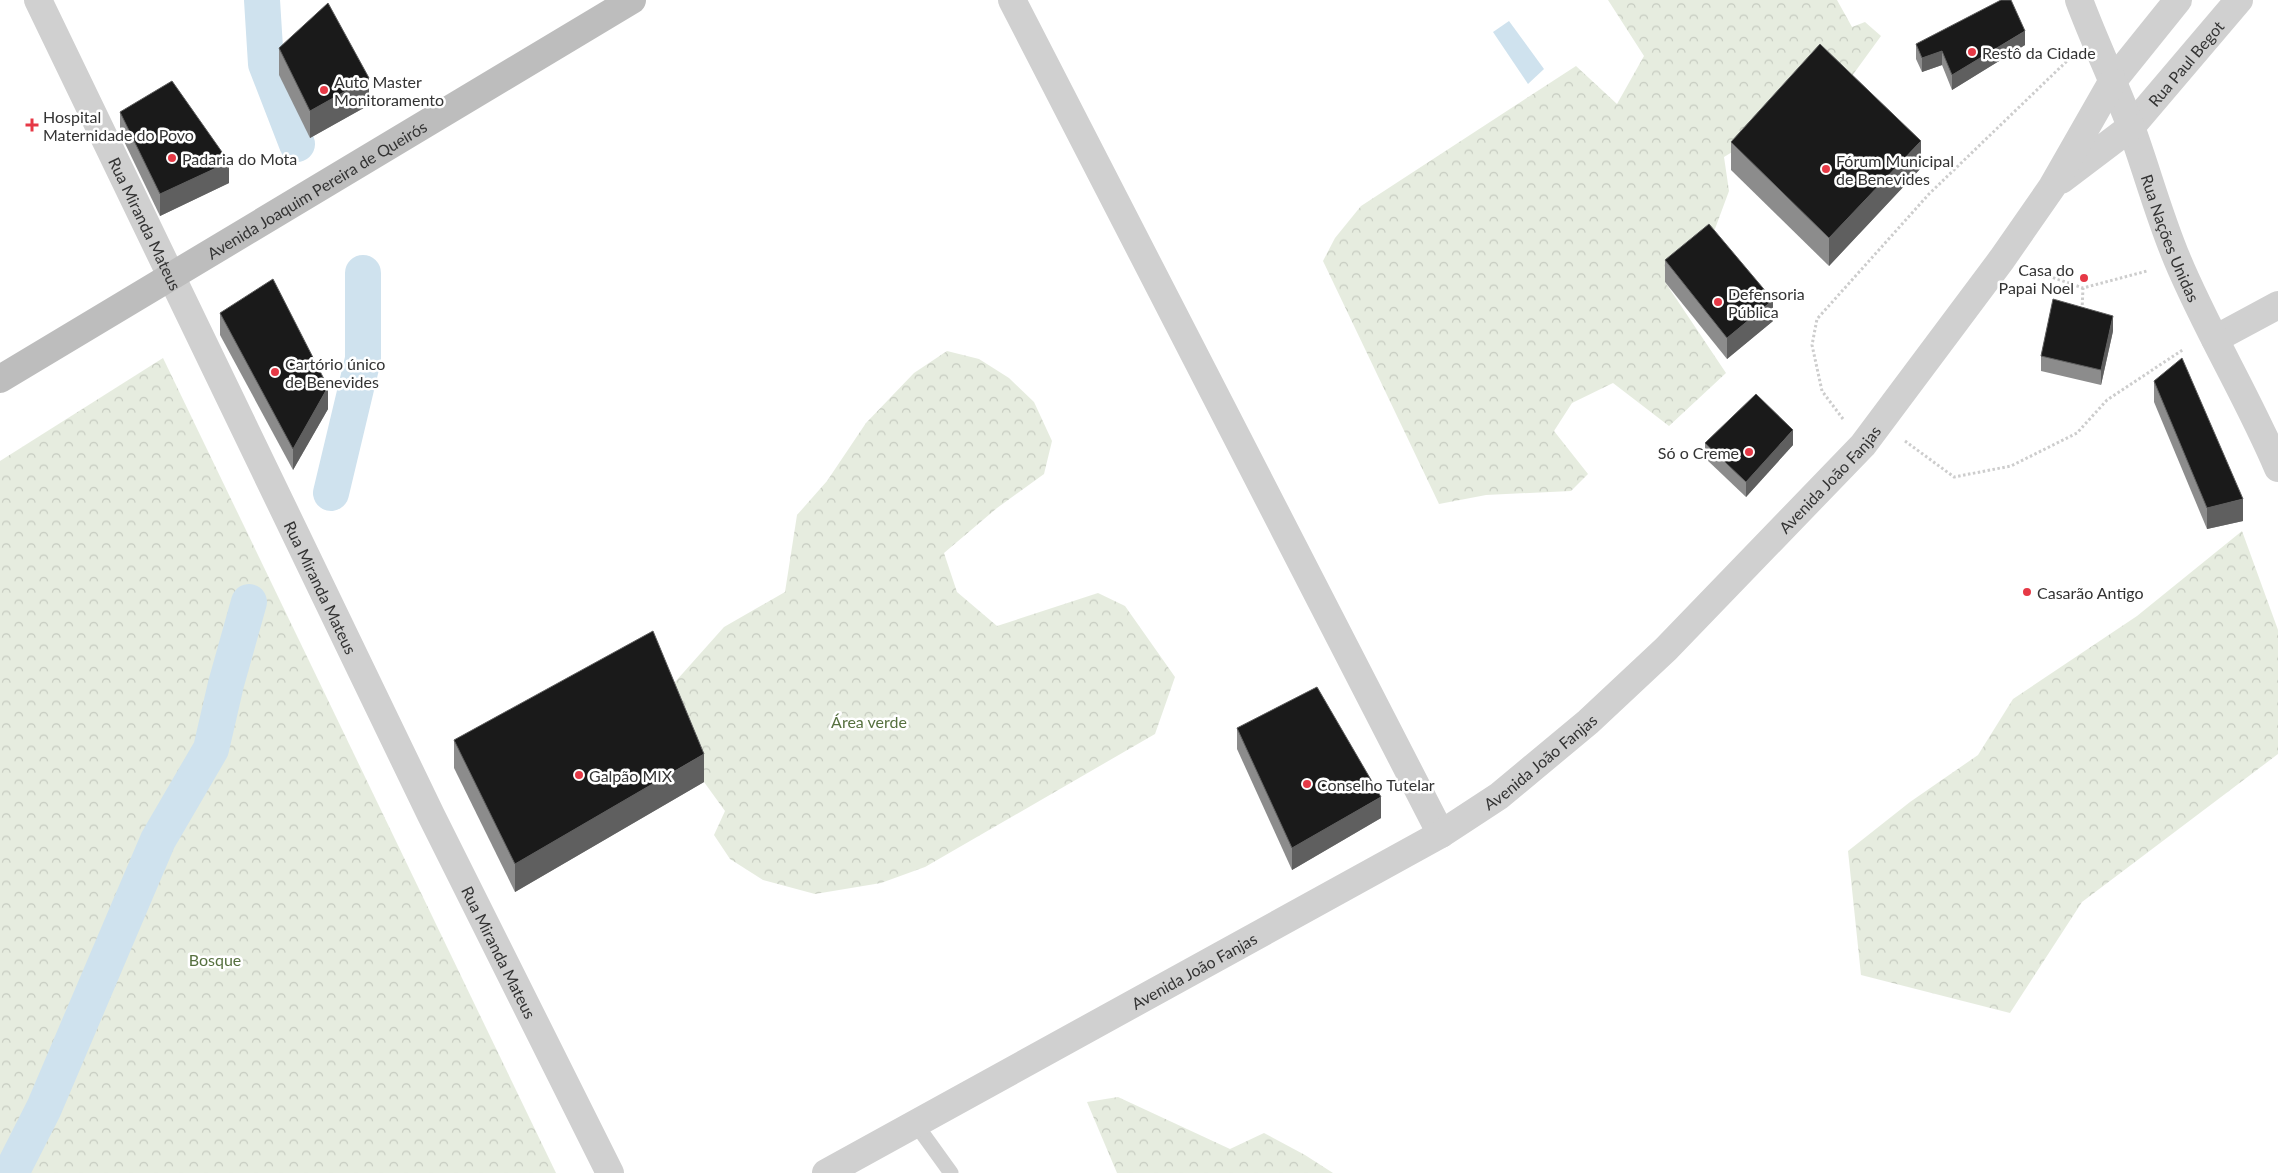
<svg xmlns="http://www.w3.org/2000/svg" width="2278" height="1173" viewBox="0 0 2278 1173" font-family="Lato,sans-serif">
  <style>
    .park { fill: url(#park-crowns) }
    .water { fill: #cfe2ee }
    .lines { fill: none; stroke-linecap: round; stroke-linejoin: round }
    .canal { stroke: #cfe2ee; stroke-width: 36 }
    .path { stroke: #cdcdcd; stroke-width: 3; stroke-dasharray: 2.5 2.5; stroke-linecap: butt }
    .service { stroke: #d0d0d0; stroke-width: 15 }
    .minor { stroke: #d0d0d0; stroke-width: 28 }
    .tertiary { stroke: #d0d0d0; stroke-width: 28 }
    .secondary { stroke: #bdbdbd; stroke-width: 28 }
    .wall { fill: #8c8c8c }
    .shaded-wall { fill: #5f5f5f }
    .building { fill: #1a1a1a; stroke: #5f5f5f }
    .poi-dot { fill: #e63946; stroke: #fff; stroke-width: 2 }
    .labels { text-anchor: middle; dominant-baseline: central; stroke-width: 5; stroke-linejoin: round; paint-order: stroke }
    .poi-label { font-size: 16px; fill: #333; stroke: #fff; text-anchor: start }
    .street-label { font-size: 16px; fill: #333; stroke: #fff }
    .park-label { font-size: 16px; fill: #56703f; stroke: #fff }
  </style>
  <defs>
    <pattern id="park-crowns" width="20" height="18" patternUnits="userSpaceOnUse" patternTransform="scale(1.25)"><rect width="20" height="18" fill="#e6ecdf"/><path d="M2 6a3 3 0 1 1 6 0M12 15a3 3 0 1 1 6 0" fill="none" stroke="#c6cbc0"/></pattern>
  </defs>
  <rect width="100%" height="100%" fill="#fff"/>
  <g class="park">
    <polygon points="1608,0 1837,0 1852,27 1865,22 1881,36 1849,80 1724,157 1729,191 1709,245 1665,282 1726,373 1669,426 1613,383 1572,403 1554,431 1588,474 1571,491 1486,495 1439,504 1323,261 1335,238 1361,206 1576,66 1617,104 1644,56"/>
    <polygon points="947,351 979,359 1009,378 1034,402 1052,441 1044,474 997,508 944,553 957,592 997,626 1098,593 1125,606 1175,677 1155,734 925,867 881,883 815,894 763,880 730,859 714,835 725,811 704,782 667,691 724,627 785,592 797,515 827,481 866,423 914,373"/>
    <polygon points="163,358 556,1173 0,1173 0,461"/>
    <polygon points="2242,531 2278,630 2278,754 2082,902 2010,1013 1861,975 1848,851 1910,802 1978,755 2013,699 2137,616"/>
    <polygon points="1118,1097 1230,1149 1264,1133 1305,1155 1333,1173 1117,1173 1087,1102"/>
  </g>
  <polygon class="water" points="1509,21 1544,69 1528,84 1493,32"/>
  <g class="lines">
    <g class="canal">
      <polyline points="262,0 266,64 297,144"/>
      <polyline points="331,493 363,359 363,273"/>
      <polyline points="11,1173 44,1108 158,840 211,749 226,684 249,602"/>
    </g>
    <g class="path">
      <polyline points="2034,271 2083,288 2147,271"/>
      <polyline points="2082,310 2083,288"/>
      <polyline points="1843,419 1822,391 1812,345 1817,319 1929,194 2069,59"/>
      <polyline points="1905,441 1954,477 2011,466 2077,433 2107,400 2184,349"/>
    </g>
    <polyline class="service" points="915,1123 951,1173"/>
    <g class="minor">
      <path id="s1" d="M38,0L431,815L610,1173"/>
      <polyline points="1012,0 1441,834"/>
      <polyline points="2112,82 2178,0"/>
      <path id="s2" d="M2131,127L2239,0"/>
      <polyline points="2215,339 2278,305"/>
    </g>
    <g class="tertiary">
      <path id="s3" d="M2079,0C2095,43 2115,84 2131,127C2147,171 2159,216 2177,259C2207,331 2248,397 2278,468"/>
      <polyline points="2061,180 2131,127"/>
      <path id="s4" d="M826,1173L1441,834L1499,796L1588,722L1666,649L1863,445L2002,259L2052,187L2112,82"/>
    </g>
    <path class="secondary" id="s5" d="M0,379L632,0"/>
  </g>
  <g class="wall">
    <polygon points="1916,44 2025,45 1952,90 1942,65 1922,72 1916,59"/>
    <polygon points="279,48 369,105 310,138 279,75"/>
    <polygon points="120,112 229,183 160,216 120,133"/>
    <polygon points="1731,142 1921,168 1829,266 1731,170"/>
    <polygon points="1665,260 1773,321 1727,359 1665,282"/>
    <polygon points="220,313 328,409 293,470 220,335"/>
    <polygon points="2113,331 2101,385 2041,371 2041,356"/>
    <polygon points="2154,381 2243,521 2207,529 2154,402"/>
    <polygon points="1705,443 1793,445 1746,497 1705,458"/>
    <polygon points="1237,728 1381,818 1292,870 1237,749"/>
    <polygon points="454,740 704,782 515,892 454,768"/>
  </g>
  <g class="shaded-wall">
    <polygon points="2025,31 2025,45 1952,90 1952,75"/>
    <polygon points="1942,51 1942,65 1922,72 1922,58"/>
    <polygon points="369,78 369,105 310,138 310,111"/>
    <polygon points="1921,141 1921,168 1829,266 1829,238"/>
    <polygon points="229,162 229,183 160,216 160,194"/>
    <polygon points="1773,300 1773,321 1727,359 1727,338"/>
    <polygon points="2113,316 2113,331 2101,385 2101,370"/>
    <polygon points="328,387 328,409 293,470 293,449"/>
    <polygon points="1793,430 1793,445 1746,497 1746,482"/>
    <polygon points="2243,499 2243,521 2207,529 2207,508"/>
    <polygon points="704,754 704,782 515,892 515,864"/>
    <polygon points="1381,797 1381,818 1292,870 1292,848"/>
  </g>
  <g class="building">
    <polygon points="2001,0 2011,0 2025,31 1952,75 1942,51 1922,58 1916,44"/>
    <polygon points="328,3 369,78 310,111 279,48"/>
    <polygon points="1820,44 1921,141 1829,238 1731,142"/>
    <polygon points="172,81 229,162 160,194 120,112"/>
    <polygon points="1709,224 1773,300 1727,338 1665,260"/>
    <polygon points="273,279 328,387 293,449 220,313"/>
    <polygon points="2053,299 2113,316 2101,370 2041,356"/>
    <polygon points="2182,358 2243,499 2207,508 2154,381"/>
    <polygon points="1756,394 1793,430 1746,482 1705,443"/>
    <polygon points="653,631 704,754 515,864 454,740"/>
    <polygon points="1317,687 1381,797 1292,848 1237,728"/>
  </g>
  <g class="poi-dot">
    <circle cx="1972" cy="52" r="5"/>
    <circle cx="324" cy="90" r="5"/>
    <path d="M29.5 117.5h5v5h5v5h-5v5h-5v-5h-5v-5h5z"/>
    <circle cx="172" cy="158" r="5"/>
    <circle cx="1826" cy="169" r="5"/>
    <circle cx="2084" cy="278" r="5"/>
    <circle cx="1718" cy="302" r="5"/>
    <circle cx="275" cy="372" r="5"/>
    <circle cx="1749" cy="452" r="5"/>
    <circle cx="2027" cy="592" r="5"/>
    <circle cx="579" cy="775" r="5"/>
    <circle cx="1307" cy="784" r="5"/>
  </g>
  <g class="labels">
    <g class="poi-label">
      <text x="1982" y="52">Restô da Cidade</text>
      <text x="334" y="81">Auto Master<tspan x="334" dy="18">Monitoramento</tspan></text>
      <text x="43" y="116">Hospital<tspan x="43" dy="18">Maternidade do Povo</tspan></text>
      <text x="182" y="158">Padaria do Mota</text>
      <text x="1836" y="160">Fórum Municipal<tspan x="1836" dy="18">de Benevides</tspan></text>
      <text x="2074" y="269" text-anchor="end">Casa do<tspan x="2074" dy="18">Papai Noel</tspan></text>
      <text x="1728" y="293">Defensoria<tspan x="1728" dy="18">Pública</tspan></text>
      <text x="285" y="363">Cartório único<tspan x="285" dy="18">de Benevides</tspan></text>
      <text x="1739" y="452" text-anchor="end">Só o Creme</text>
      <text x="2037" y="592">Casarão Antigo</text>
      <text x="589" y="775">Galpão MIX</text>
      <text x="1317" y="784">Conselho Tutelar</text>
    </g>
    <g class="street-label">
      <text stroke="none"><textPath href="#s2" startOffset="84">Rua Paul Begot</textPath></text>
      <text stroke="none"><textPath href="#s5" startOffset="369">Avenida Joaquim Pereira de Queirós</textPath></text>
      <text stroke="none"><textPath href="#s1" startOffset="248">Rua Miranda Mateus</textPath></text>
      <text stroke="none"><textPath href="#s3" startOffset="255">Rua Nações Unidas</textPath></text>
      <text stroke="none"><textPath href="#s4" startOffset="1230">Avenida João Fanjas</textPath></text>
      <text stroke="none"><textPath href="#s1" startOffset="652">Rua Miranda Mateus</textPath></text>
      <text stroke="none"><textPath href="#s4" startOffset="825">Avenida João Fanjas</textPath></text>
      <text stroke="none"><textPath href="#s1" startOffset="1058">Rua Miranda Mateus</textPath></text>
      <text stroke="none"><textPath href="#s4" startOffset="420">Avenida João Fanjas</textPath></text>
    </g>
    <g class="park-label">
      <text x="869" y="721">Área verde</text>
      <text x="215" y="959">Bosque</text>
    </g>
  </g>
</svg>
